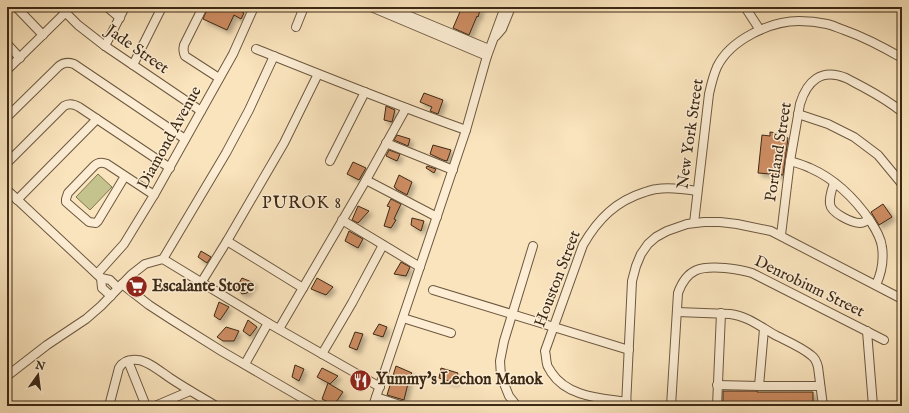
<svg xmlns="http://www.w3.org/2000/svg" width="909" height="413" viewBox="0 0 909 413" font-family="'IM FELL English',serif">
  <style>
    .green { fill: #c4c28d; stroke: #807651 }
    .building { fill: #cd8c62; stroke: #3c2915; filter: url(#shadow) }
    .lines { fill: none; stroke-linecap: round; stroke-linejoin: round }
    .minor-casing { stroke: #6c583f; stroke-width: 10 }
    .minor { stroke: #fcedd4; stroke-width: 8 }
    .labels { text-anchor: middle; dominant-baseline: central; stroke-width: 3; stroke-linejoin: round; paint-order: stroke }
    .street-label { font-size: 16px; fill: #3c2915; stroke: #fcedd4 }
    .poi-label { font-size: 16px; font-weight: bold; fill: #3c2915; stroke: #fcedd4; text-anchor: start }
    .neighbourhood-label { font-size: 17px; letter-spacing: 1px; fill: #3c2915; stroke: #fcedd4 }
  </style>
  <defs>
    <filter id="shadow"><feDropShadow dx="3.5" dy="3.5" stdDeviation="2" flood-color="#0004"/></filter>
  </defs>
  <rect width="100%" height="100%" fill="#fae4bd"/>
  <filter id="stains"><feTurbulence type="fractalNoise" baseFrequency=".005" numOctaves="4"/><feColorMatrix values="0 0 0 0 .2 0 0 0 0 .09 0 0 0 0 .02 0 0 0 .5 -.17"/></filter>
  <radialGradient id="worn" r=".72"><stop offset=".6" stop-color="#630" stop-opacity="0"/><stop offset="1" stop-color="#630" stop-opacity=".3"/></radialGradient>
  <polygon class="green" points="98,174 112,187 90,210 76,197"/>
  <g class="building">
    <polygon points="208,7 238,7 237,9 244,13 241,19 234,15 227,30 203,19"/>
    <polygon points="462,7 481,7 478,17 477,16 469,35 453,28"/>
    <polygon points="424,93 443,100 438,114 430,111 432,107 420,102"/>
    <polygon points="386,106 395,110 392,122 384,120"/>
    <polygon points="770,132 783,134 783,137 788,138 783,175 758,173 762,135 770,136"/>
    <polygon points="397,135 410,139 408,146 394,140"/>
    <polygon points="433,145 451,150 447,161 443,160 430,154"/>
    <polygon points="389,150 400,154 397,161 386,156"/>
    <polygon points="353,162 366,168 359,180 347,174"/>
    <polygon points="427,166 436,169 434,173 426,168"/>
    <polygon points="399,175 412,182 407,195 396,189 396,188 394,187"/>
    <polygon points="391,199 401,204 394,219 396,220 391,228 384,226 390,207 387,206"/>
    <polygon points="883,204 892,217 879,225 871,212"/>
    <polygon points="358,206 369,211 358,223 352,220"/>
    <polygon points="412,218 424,221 421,231 411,225"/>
    <polygon points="349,231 363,239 358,248 345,241"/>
    <polygon points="201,251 211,257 207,263 198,257"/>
    <polygon points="401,262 410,267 406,276 394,274"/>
    <polygon points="242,278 254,283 247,293 242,294 236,288"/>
    <polygon points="317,278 333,287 326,295 311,289"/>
    <polygon points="219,302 229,307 220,320 214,316"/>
    <polygon points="248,320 257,327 250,336 243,331"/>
    <polygon points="379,324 387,327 383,337 373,334"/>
    <polygon points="226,327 239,331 234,341 223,341 217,337"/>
    <polygon points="355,332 363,334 357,350 349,347"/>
    <polygon points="295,365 304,369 299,381 292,377"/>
    <polygon points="396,366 412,373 410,375 404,400 387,395"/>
    <polygon points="322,368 338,376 330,384 317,377"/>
    <polygon points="441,368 458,373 455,383 439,378"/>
    <polygon points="328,383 343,392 334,405 322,399"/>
    <polygon points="723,391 757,391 757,392 813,392 813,406 787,406 771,404 771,405 744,404 742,405 742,406 731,406 731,405 723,404"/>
  </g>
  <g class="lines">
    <defs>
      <g id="minor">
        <polyline points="16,7 43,35"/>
        <polyline points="60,7 78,25 105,46 201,111"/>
        <polyline points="107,7 120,18"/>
        <path d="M203,7L184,45C183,49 183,52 185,56L219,78"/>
        <polyline points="371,7 487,56"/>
        <polyline points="388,7 489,49"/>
        <polyline points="745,7 760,30"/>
        <polyline points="296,27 304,7"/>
        <polyline points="496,36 502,29 511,7"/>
        <polyline points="7,44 20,58"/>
        <polyline points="105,46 125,7"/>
        <path d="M256,49C326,77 395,105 466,130"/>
        <polyline points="133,65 162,7"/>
        <polyline points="7,70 65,13"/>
        <polyline points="798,114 828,124 854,137 878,155 902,184"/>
        <path d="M7,117L59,66C64,62 68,62 74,64L185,139"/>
        <polyline points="386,143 453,170"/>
        <polyline points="330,161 365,92"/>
        <path d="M790,161C797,163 804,165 810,168C835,179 856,200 871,222C876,230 881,238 882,247C884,261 882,272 876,285"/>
        <path d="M7,163L64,106C69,103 74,104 79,107L170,168"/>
        <path d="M125,176L98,221L96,223L89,222L66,202V199L68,193L94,166C98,162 102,162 107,164L154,195"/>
        <polyline points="366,180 437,217"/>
        <path d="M834,183C832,189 829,197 830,204C831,213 852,223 860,223C864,223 866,221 869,219"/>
        <polyline points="7,190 101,278 110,280 118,288"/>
        <polyline points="17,200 97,119"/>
        <polyline points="342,220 420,267"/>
        <path d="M694,223L709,94C711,85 713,76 717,67C730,40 770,21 799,21C808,21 818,22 827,24C832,25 838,28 844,30C864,37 883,47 902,58"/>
        <path d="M781,235L790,161L800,104C807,81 821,68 846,78C852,81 857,84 863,87C876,94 890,102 902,112"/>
        <polyline points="227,241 303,288"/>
        <polyline points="163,259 226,153 249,110 274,56"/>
        <polyline points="97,274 124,244 154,195 233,54 254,7"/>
        <polyline points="101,278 102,288 111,296"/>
        <polyline points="201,283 227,241 284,143 318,74"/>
        <polyline points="122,284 149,305 172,320 223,352 316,406"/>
        <polyline points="433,290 629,350"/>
        <path d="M677,312L730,314C748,316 762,328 777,336C789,342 803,348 812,356C816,359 817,363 818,367L823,406"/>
        <polyline points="403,318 451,333"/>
        <polyline points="279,329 366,180 406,108"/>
        <polyline points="867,331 873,406"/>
        <polyline points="322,354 352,303 383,245"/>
        <polyline points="128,361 146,406"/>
        <polyline points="245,364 268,323"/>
        <polyline points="7,376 47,345 86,319 101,306 131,275 145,264 163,259 268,323 380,387"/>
        <polyline points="717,385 759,386 820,386"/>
        <polyline points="759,386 764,329"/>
        <polyline points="376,397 403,406"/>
        <path d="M627,402C600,398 567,397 551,372C550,369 547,367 547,364C546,360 546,355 545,351L583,245C598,219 616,201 645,192C649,191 653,189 657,189C670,187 684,189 697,191"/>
        <path d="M109,406L119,368C123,361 130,359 138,360C148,361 161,372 170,378C185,388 201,397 216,406"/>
        <polyline points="155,406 190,391"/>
        <polyline points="373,406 466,130 487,56 505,7"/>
        <polyline points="517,406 509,396 501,376 500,361 504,341 533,246"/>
        <polyline points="626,406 632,281 636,266 641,254 648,244 656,237 667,231 687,224 704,222 720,222 737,224 771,231 902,299"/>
        <path d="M671,406L678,293C687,268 701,266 725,268C734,269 743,270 752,273L884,340"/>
        <polyline points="717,406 721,313"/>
      </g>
    </defs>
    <use href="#minor" class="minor-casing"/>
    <use href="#minor" class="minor"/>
  </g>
  <defs>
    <symbol id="supermarket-disc" viewBox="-11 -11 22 22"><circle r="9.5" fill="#8f2418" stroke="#fcedd4"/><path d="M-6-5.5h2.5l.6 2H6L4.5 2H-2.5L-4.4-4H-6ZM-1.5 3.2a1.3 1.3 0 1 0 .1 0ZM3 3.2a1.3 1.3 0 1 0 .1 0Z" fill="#fff"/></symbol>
    <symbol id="restaurant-disc" viewBox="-11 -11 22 22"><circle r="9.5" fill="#8f2418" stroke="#fcedd4"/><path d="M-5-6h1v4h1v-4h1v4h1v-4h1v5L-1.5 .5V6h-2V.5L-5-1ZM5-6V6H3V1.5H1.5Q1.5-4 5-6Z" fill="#fff"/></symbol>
  </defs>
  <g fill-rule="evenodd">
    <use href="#supermarket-disc" x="124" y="274" width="25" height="25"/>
    <use href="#restaurant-disc" x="348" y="368" width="25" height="25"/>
  </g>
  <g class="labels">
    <g class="street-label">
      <text transform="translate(137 50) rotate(35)">Jade Street</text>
      <text transform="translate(691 134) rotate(-82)">New York Street</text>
      <text transform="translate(170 138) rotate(-61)">Diamond Avenue</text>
      <text transform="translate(779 152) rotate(-81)">Portland Street</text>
      <text transform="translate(558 279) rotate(-69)">Houston Street</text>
      <text transform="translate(809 287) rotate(26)">Denrobium Street</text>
    </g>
    <g class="poi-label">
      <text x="152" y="287">Escalante Store</text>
      <text x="376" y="380">Yummy's Lechon Manok</text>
    </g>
    <g class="neighbourhood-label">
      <text x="302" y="203">PUROK 8</text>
    </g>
  </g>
  <rect width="909" height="413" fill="none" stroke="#fae4bd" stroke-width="24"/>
  <rect x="8" y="8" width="893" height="397" fill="none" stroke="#3c2915" stroke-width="2"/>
  <rect x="12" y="12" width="885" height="389" fill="none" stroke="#3c2915"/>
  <g transform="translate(38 375) rotate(14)" stroke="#fcedd4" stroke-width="3" paint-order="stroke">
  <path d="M0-3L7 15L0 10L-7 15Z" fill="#3c2915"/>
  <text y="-6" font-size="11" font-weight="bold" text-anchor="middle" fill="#3c2915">N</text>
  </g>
  <rect width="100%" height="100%" filter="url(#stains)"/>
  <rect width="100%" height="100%" fill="url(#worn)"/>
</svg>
